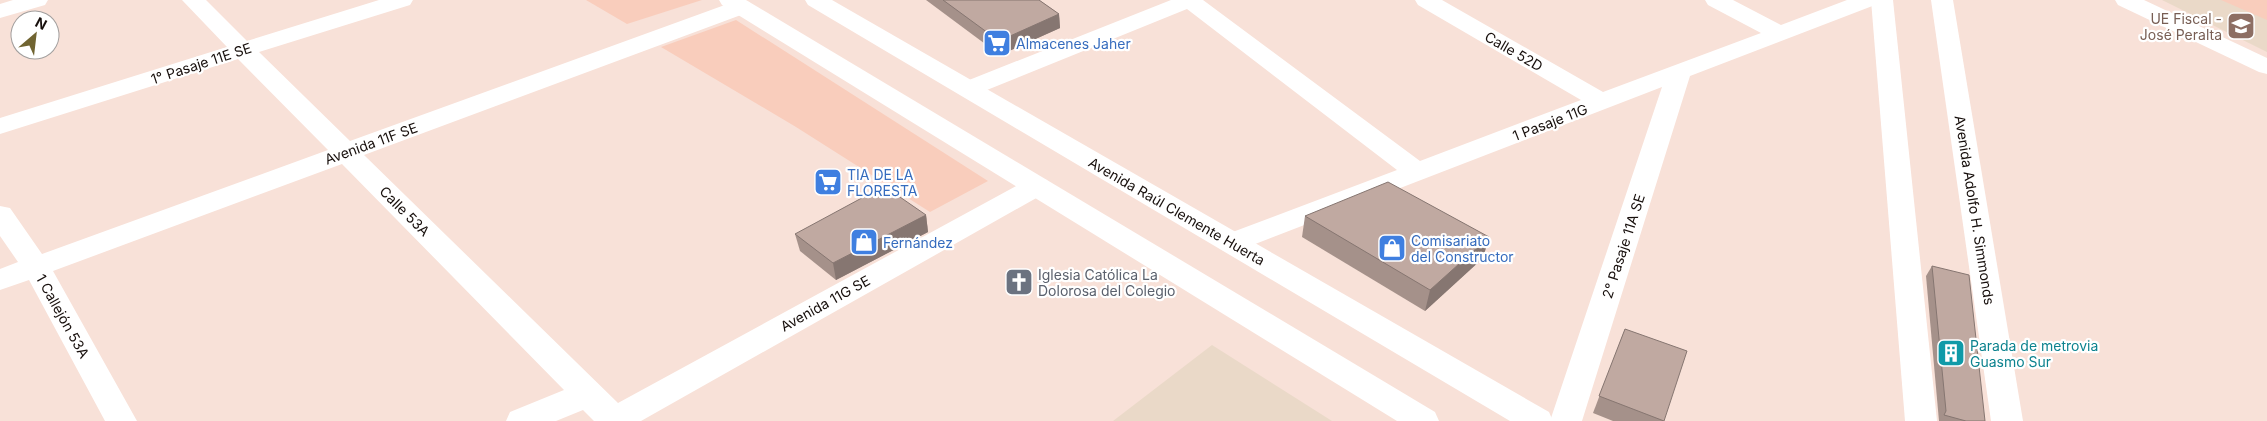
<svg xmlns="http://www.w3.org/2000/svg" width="2267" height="421" viewBox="0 0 2267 421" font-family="Inter,sans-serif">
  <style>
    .education { fill: #ead9c8 }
    .green { fill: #f9cdbc }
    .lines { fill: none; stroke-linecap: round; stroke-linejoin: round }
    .minor { fill: #fff; fill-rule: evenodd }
    .major { fill: #fff; fill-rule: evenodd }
    .wall { fill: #a5918a }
    .shaded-wall { fill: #867671 }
    .building { fill: #c0a9a1; stroke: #867671 }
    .labels { text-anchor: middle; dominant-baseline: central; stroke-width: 4.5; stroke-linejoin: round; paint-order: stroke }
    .education-label { font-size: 14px; fill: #785e54; stroke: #fff; text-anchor: end }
    .shop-label { font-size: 14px; fill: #366cbe; stroke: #fff; text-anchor: start }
    .street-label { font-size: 14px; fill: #170f0c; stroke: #fff }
    .worship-label { font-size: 14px; fill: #5b616d; stroke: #fff; text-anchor: start }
    .culture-label { font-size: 14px; fill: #0d838f; stroke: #fff; text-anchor: start }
  </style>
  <rect width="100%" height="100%" fill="#f8e1d8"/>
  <g class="education">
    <polygon points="2162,0 2267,0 2267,52"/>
    <polygon points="1212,345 1332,421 1113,421"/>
  </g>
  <g class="green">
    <polygon points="586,0 702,0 627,24"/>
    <polygon points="2221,0 2267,0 2267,20"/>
    <polygon points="736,20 988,181 930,212 796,127 661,47"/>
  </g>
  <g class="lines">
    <g class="minor">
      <polygon points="13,0 48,0 45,5 0,18 0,4"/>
      <polygon points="182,0 206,0 247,41 379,0 413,0 410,5 259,52 350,141 733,2 741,0 749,2 752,7 749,12 364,155 618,403 1027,180 1037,177 1047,180 1050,186 1047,192 641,421 594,421 583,410 556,421 506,421 510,412 564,390 342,164 53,271 137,421 105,421 29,280 0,290 0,269 18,262 0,236 0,206 10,208 42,254 328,150 238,59 0,134 0,118 227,47"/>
      <polygon points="1171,0 1203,0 1420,161 1581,100 1418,5 1415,0 1442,0 1603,92 1761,33 1708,5 1705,0 1733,0 1781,25 1847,0 1878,0 1875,5 1690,76 1582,421 1550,421 1662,87 1232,253 1222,250 1218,243 1222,236 1397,170 1187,9 977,94 968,96 959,94 956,89 959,84"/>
      <polygon points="2115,0 2144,0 2267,58 2267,74 2259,72 2118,5"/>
    </g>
    <g class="major">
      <polygon points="719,0 746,0 1435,412 1439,421 1397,421 722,5"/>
      <polygon points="805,0 832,0 1549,412 1553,421 1510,421 808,5"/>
      <polygon points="1871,0 1893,0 1937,421 1905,421"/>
      <polygon points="1931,0 1953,0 2023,421 1991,421"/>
    </g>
  </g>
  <g class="wall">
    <polygon points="926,0 1039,0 1059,14 1060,28 1000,55"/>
    <polygon points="926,215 928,232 836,280 800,251 795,234"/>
    <polygon points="1305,216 1489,237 1483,258 1425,311 1302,237"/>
    <polygon points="1932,266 1985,421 1939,421 1926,276"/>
    <polygon points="1625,329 1664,421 1613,421 1593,413"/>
  </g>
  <g class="shaded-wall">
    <polygon points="1059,14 1060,28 1000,55 999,41"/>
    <polygon points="926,215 928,232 836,280 833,263"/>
    <polygon points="1489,237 1483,258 1425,311 1430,290"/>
  </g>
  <g class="building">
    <polygon points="943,0 1039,0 1059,14 999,41"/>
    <polygon points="1388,182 1489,237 1430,290 1305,216"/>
    <polygon points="884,186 926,215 833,263 795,234"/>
    <polygon points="1932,266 1969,275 1985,421 1966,421 1944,415 1946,411"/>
    <polygon points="1625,329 1687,351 1664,421 1599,396"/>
  </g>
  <defs>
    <symbol id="school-square" viewBox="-11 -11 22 22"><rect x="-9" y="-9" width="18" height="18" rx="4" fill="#8d6e63" stroke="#fff"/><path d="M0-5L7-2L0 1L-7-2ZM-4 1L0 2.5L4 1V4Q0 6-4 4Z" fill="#fff"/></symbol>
    <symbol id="supermarket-square" viewBox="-11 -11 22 22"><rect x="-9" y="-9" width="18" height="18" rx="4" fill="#3f7fe0" stroke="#fff"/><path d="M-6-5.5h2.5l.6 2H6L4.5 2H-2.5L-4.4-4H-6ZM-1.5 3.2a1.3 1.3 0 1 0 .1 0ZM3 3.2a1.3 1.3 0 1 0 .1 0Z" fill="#fff"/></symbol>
    <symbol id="shop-square" viewBox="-11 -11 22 22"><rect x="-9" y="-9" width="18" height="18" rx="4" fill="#3f7fe0" stroke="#fff"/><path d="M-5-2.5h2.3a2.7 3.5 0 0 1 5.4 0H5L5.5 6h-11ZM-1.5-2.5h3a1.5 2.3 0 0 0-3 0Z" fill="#fff"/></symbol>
    <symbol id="church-square" viewBox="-11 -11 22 22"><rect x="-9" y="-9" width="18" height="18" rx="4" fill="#6b7280" stroke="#fff"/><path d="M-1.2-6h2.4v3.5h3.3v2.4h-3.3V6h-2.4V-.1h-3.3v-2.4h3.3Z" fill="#fff"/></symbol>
    <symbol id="building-square" viewBox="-11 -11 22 22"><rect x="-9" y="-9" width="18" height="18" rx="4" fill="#0f9aa8" stroke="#fff"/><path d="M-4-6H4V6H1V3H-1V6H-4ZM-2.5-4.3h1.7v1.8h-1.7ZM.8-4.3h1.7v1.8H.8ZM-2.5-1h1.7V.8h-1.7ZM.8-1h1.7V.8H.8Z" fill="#fff"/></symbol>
  </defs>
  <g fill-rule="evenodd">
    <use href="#school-square" x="2225" y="10" width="32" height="32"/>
    <use href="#supermarket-square" x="981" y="27" width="32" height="32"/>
    <use href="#supermarket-square" x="812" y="166" width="32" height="32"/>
    <use href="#shop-square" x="848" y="226" width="32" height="32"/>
    <use href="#shop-square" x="1376" y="232" width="32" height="32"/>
    <use href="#church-square" x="1003" y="266" width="32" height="32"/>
    <use href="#building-square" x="1935" y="337" width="32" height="32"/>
  </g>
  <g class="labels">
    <g class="education-label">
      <text x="2222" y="18">UE Fiscal -<tspan x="2222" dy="16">José Peralta</tspan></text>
    </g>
    <g class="shop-label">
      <text x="1016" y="43">Almacenes Jaher</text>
      <text x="847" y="174">TIA DE LA<tspan x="847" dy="16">FLORESTA</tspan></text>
      <text x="1411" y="240">Comisariato<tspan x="1411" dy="16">del Constructor</tspan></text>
      <text x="883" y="242">Fernández</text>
    </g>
    <g class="street-label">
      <text transform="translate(1514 51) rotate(30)">Calle 52D</text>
      <text transform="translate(201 63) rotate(-18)">1° Pasaje 11E SE</text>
      <text transform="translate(1550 122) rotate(-21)">1 Pasaje 11G</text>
      <text transform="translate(371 143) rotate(-20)">Avenida 11F SE</text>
      <text transform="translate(1975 210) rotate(81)">Avenida Adolfo H. Simmonds</text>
      <text transform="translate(405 211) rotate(45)">Calle 53A</text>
      <text transform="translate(1177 211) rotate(30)">Avenida Raúl Clemente Huerta</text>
      <text transform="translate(1623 246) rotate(-72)">2° Pasaje 11A SE</text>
      <text transform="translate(825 303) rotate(-29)">Avenida 11G SE</text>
      <text transform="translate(63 316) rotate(61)">1 Callejón 53A</text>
    </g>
    <g class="worship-label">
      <text x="1038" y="274">Iglesia Católica La<tspan x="1038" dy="16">Dolorosa del Colegio</tspan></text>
    </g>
    <g class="culture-label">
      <text x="1970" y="345">Parada de metrovia<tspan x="1970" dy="16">Guasmo Sur</tspan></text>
    </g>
  </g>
  <g transform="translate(35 35) rotate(28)"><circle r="24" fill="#ffffff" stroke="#a29f9e"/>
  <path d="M0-4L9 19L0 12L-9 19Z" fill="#706431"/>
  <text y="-8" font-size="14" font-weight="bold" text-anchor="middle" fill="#170f0c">N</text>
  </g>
</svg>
